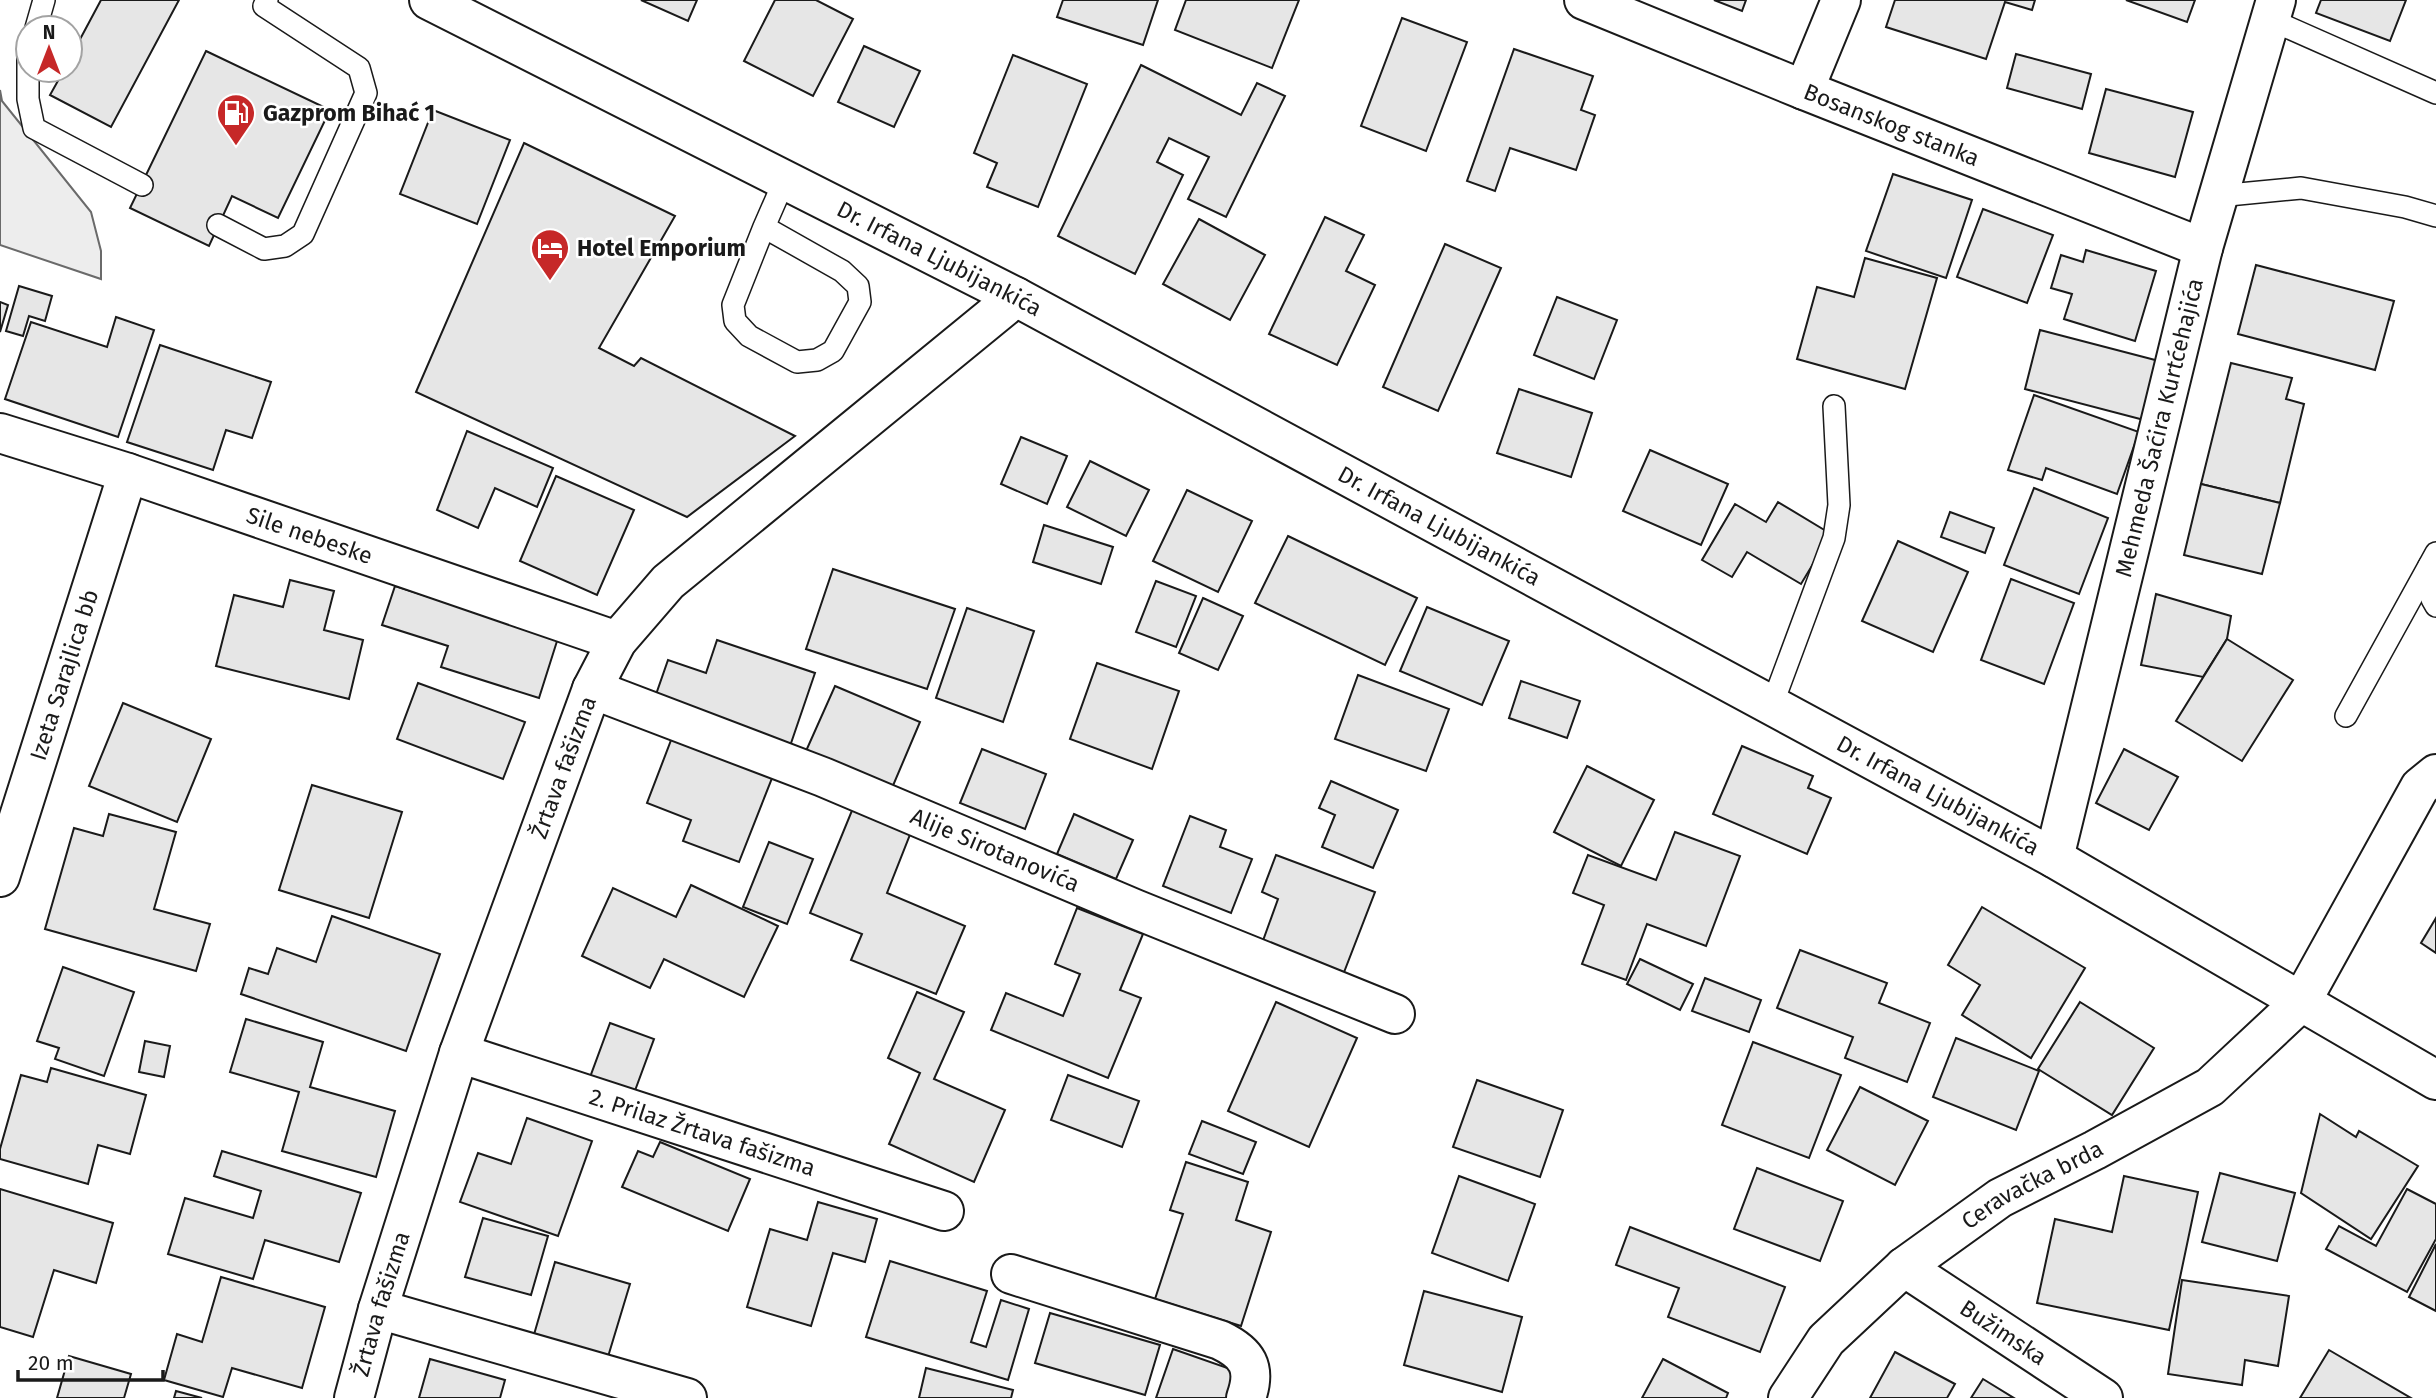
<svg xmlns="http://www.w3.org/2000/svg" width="2436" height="1398" viewBox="0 0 2436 1398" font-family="'Fira Sans',sans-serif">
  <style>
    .green { fill: #ededed; stroke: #6a6a6a; stroke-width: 2 }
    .building { fill: #e6e6e6; stroke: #1a1a1a; stroke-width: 2 }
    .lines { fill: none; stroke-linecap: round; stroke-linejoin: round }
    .lane-casing { stroke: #1a1a1a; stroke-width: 24 }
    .street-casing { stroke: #1a1a1a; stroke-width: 42 }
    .secondary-casing { stroke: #1a1a1a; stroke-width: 42 }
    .lane { stroke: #fff; stroke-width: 21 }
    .street { stroke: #fff; stroke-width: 38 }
    .secondary { stroke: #fff; stroke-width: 38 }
    .labels { text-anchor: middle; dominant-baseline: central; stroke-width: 5; stroke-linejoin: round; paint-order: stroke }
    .poi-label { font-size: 23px; font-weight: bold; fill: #1a1a1a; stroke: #fff; text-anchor: start }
    .street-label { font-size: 23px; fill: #1a1a1a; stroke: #fff }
  </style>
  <rect width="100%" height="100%" fill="#fff"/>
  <polygon class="green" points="0,90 2,101 91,212 101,251 101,279 0,245"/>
  <g class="building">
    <polygon points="101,0 179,0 111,127 50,95 64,70 70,70 70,58"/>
    <polygon points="641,0 697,0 688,21"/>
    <polygon points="775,0 816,0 853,19 813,96 744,61"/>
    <polygon points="1063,0 1158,0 1143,45 1057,17"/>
    <polygon points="1186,0 1299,0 1272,68 1175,30"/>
    <polygon points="1714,0 1746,0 1742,11"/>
    <polygon points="1895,0 2035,0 2032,10 2005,2 1986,59 1886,27"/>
    <polygon points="2126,0 2195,0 2187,22"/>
    <polygon points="2321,0 2406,0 2390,41 2316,13"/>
    <polygon points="1402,18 1467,42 1426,151 1361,126"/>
    <polygon points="864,46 920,71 894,127 838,102"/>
    <polygon points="1514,49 1593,76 1581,110 1595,115 1576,170 1510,148 1495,191 1467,181"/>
    <polygon points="206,51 330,110 278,218 232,196 209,246 130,208"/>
    <polygon points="2016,54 2091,74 2082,109 2007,88"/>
    <polygon points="1013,55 1087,84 1038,207 987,187 997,163 974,153"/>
    <polygon points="1141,65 1241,115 1257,83 1285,96 1226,217 1188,199 1209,157 1169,138 1157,162 1183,175 1135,274 1058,236"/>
    <polygon points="2106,89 2193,112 2175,177 2089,153"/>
    <polygon points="433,110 510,140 477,224 400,194"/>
    <polygon points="524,143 675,216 599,348 634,366 641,358 795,436 687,517 416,392"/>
    <polygon points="1893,174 1972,200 1946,278 1866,251"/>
    <polygon points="1983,209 2053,235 2027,303 1957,277"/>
    <polygon points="1325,217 1364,235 1346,271 1375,285 1337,365 1269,334"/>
    <polygon points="1199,219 1265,255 1230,320 1163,284"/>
    <polygon points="1445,244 1501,268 1438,411 1383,387"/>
    <polygon points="2086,250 2156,271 2135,341 2064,319 2072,294 2051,288 2061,255 2083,262"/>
    <polygon points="1865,258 1937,278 1905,389 1797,359 1817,287 1854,297"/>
    <polygon points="2256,265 2394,301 2375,370 2238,334"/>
    <polygon points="19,286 52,296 45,321 29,316 23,336 6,331"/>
    <polygon points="1557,297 1617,320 1594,379 1534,355"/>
    <polygon points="0,302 8,305 0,332"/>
    <polygon points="116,317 154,330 118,437 5,399 31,322 107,347"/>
    <polygon points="2040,330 2159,361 2144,420 2025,389"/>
    <polygon points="160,345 271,382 252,438 226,430 213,470 127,442"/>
    <polygon points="2231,363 2292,378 2286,399 2304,404 2280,503 2201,484"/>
    <polygon points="1519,389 1592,413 1571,477 1497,453"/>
    <polygon points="2034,395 2139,432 2117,494 2046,468 2042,480 2008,470"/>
    <polygon points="467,431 553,468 537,507 495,488 478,528 437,510"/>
    <polygon points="1021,437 1067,456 1047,504 1001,484"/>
    <polygon points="1650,450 1728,484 1701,545 1623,511"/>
    <polygon points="1090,461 1149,490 1126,536 1067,507"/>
    <polygon points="556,476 634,510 597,595 520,561"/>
    <polygon points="2201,484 2280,503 2262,574 2184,555"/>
    <polygon points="2034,488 2108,518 2079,594 2004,565"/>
    <polygon points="1187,490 1252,521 1218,592 1153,561"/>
    <polygon points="1778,502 1831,534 1801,584 1747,552 1732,577 1702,560 1735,504 1766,522"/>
    <polygon points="1950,512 1994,528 1985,553 1941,537"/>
    <polygon points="1044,525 1113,547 1101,584 1033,562"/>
    <polygon points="1288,536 1417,598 1385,665 1255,603"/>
    <polygon points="1898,541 1968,572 1933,652 1862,621"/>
    <polygon points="833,569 955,609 927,689 806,649"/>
    <polygon points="2011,579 2074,603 2044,684 1981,660"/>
    <polygon points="290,580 334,591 324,630 363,640 349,699 216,666 234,595 283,607"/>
    <polygon points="1156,581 1196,596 1176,647 1136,632"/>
    <polygon points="395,586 558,638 539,698 441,667 448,646 382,625"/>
    <polygon points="2156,594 2231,616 2227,639 2203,677 2141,665"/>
    <polygon points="1203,598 1243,616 1218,670 1179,653"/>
    <polygon points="1427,607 1509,641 1482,705 1400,671"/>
    <polygon points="967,608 1034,631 1003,722 936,698"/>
    <polygon points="2227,639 2293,680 2242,761 2176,721"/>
    <polygon points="717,640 815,673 788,752 652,706 668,660 706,673"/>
    <polygon points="1097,663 1179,691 1152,769 1070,739"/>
    <polygon points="1358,675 1449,709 1426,771 1335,739"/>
    <polygon points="1521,681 1580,701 1567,738 1509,718"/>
    <polygon points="418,683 525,722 503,779 397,739"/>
    <polygon points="835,686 920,722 892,788 806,751"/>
    <polygon points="123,703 211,739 177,822 89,786"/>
    <polygon points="673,735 774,773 739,862 683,841 691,820 647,803"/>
    <polygon points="1742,746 1813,776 1808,788 1831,798 1807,854 1713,814"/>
    <polygon points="982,749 1046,774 1025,829 960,803"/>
    <polygon points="2124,749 2178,777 2149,830 2096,803"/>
    <polygon points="1587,766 1654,800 1621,866 1554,832"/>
    <polygon points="1331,781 1398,810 1373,868 1322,847 1335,815 1319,808"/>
    <polygon points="312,785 402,812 369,918 279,890"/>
    <polygon points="853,808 911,832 887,893 965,926 936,994 851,960 862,934 810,913"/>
    <polygon points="109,814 176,832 154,909 210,924 196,971 45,929 74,828 103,836"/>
    <polygon points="1074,814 1133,840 1116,879 1057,854"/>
    <polygon points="1190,816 1226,830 1220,847 1252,859 1231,913 1163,886"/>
    <polygon points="1675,832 1740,856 1706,946 1647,924 1626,980 1582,964 1604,905 1573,893 1588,855 1656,880"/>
    <polygon points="769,842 813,859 787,924 743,907"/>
    <polygon points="1276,855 1375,892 1341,980 1260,949 1278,899 1262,892"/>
    <polygon points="691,885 778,926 744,997 664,959 650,988 582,956 613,888 676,917"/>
    <polygon points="1982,907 2085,968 2031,1058 1962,1015 1980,985 1948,965"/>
    <polygon points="1077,908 1143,934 1120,990 1141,998 1108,1078 991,1030 1006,993 1063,1016 1080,974 1055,964"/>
    <polygon points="332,916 440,954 406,1051 241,994 249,968 268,974 277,948 316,962"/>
    <polygon points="2436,918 2436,953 2421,943"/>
    <polygon points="1800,950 1887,983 1879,1003 1930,1023 1907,1082 1845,1058 1853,1037 1777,1008"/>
    <polygon points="1640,959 1693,984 1680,1010 1627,984"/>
    <polygon points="63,967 134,992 104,1076 55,1059 59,1048 37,1041"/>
    <polygon points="1705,978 1761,1000 1749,1032 1692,1011"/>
    <polygon points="917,992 964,1012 934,1079 1005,1110 974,1182 889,1144 920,1073 888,1058"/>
    <polygon points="1276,1002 1357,1038 1309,1147 1228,1111"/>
    <polygon points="2080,1002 2154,1048 2112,1115 2038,1069"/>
    <polygon points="246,1019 323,1042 310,1087 395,1111 376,1177 282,1151 299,1092 230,1072"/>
    <polygon points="610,1023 654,1039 633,1096 589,1080"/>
    <polygon points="1956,1038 2039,1071 2016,1130 1933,1097"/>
    <polygon points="145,1041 170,1046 164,1077 139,1072"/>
    <polygon points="1753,1042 1841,1075 1809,1158 1722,1125"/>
    <polygon points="51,1068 146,1095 130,1154 98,1145 88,1184 0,1159 0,1149 21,1075 47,1082"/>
    <polygon points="1068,1075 1139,1101 1122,1147 1051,1120"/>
    <polygon points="1477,1080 1563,1110 1540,1177 1453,1147"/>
    <polygon points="1860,1087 1928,1121 1895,1185 1827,1150"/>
    <polygon points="2320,1114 2356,1137 2359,1131 2418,1166 2371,1239 2301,1193"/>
    <polygon points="527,1118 592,1141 558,1236 460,1202 478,1153 511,1164"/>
    <polygon points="1202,1121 1256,1142 1243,1174 1189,1154"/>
    <polygon points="660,1142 750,1179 728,1231 622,1187 638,1151 653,1157"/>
    <polygon points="222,1151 361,1193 339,1262 265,1240 253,1279 168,1254 185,1198 253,1218 261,1191 214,1176"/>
    <polygon points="1186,1162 1248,1182 1236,1220 1271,1232 1241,1326 1155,1299 1183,1214 1170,1210"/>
    <polygon points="1757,1168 1843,1201 1820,1261 1734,1229"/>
    <polygon points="2220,1173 2295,1193 2277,1261 2202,1242"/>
    <polygon points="1459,1176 1535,1204 1508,1281 1432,1253"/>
    <polygon points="2124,1176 2198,1192 2169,1330 2037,1303 2055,1219 2112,1232"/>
    <polygon points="0,1189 113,1223 96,1283 54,1270 33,1337 0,1327"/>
    <polygon points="2407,1189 2436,1204 2436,1239 2407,1292 2326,1249 2339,1226 2376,1246"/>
    <polygon points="818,1202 877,1219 865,1262 833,1253 811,1326 747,1307 770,1229 807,1240"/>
    <polygon points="483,1218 548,1236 531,1295 465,1277"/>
    <polygon points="1630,1227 1785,1287 1760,1352 1668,1317 1679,1288 1616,1265"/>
    <polygon points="2436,1244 2436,1311 2409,1297"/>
    <polygon points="890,1261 987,1291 971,1342 986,1347 1001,1300 1029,1309 1008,1380 866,1337"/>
    <polygon points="555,1262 630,1284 607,1360 533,1338"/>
    <polygon points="221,1277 325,1307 302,1388 232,1368 223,1397 164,1380 177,1334 202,1342"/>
    <polygon points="2182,1280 2289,1296 2278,1366 2245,1360 2242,1385 2168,1374"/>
    <polygon points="1424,1291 1522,1317 1502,1392 1404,1365"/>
    <polygon points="1050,1313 1160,1345 1145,1395 1035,1363"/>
    <polygon points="1173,1349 1239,1372 1230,1398 1156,1398"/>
    <polygon points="2329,1350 2411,1398 2300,1398"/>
    <polygon points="1895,1352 1955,1384 1947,1398 1870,1398"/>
    <polygon points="69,1356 131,1374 124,1398 57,1398"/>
    <polygon points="430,1359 505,1380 500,1398 419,1398"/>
    <polygon points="1663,1359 1728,1393 1726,1398 1642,1398"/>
    <polygon points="926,1368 1013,1390 1011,1398 919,1398"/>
    <polygon points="1983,1379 2014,1398 1971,1398"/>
    <polygon points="176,1391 202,1398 174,1398"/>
  </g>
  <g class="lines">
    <defs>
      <g id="lane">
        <polyline points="2269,19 2436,93"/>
        <polyline points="36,28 44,0"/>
        <polyline points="28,57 28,99 34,128 142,185"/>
        <polyline points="2218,196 2301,188 2405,207 2436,216"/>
        <polyline points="218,225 264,249 285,246 303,234 366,93 359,68 264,6 267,0"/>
        <polyline points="764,227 842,271 858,286 860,302 833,351 817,360 797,362 749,336 735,321 733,305 764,227 785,179"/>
        <polyline points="2429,566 2432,599 2436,606"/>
        <polyline points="1772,705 1834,538 1839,505 1834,406"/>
        <polyline points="2346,716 2436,553"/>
      </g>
      <g id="street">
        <path id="s1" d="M1584,0L1804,90L2203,248"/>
        <polyline points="1804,90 1841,0"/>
        <path id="s2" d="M0,433L128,473L617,641"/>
        <path id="s3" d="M592,689L823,777L1135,909L1395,1014"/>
        <path id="s4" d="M2054,858L2203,248L2276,0"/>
        <path id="s5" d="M0,877L128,473"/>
        <path id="s6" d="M459,1053L944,1211"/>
        <path id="s7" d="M1904,1267L2103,1398"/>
        <path d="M1011,1274L1220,1340C1247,1353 1257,1367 1246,1398"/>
        <polyline points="378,1309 687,1398"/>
        <path id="s8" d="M354,1398L378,1309L459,1053L592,689L617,641L668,582L1016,297"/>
        <path id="s9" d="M1788,1398L1826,1340L1904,1267L2000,1198L2095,1150L2210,1087L2301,1002"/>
      </g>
      <g id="secondary">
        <path id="s10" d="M429,0L1016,297L2054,858L2436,1080"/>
        <polyline points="2301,1002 2420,787 2436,774"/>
      </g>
    </defs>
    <use href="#lane" class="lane-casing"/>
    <use href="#street" class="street-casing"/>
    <use href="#secondary" class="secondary-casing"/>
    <use href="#lane" class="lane"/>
    <use href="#street" class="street"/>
    <use href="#secondary" class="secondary"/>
  </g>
  <defs>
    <symbol id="fuel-pin" viewBox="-11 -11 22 30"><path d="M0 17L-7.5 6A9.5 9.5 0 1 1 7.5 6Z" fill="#c62828" stroke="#fff"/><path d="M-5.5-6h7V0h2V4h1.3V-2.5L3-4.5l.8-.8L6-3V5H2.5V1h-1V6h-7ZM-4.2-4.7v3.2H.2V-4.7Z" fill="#fff"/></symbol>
    <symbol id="hotel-pin" viewBox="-11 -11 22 30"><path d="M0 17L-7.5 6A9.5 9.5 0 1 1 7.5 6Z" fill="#c62828" stroke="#fff"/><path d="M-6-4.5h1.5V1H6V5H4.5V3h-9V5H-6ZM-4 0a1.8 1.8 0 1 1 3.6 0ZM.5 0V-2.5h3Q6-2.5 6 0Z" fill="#fff"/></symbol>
  </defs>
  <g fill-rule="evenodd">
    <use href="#fuel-pin" x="214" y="91" width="44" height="60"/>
    <use href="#hotel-pin" x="528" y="226" width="44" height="60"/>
  </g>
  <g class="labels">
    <g class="poi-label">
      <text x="263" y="113">Gazprom Bihać 1</text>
      <text x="577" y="248">Hotel Emporium</text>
    </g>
    <g class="street-label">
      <text stroke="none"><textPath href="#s1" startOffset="332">Bosanskog stanka</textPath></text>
      <text stroke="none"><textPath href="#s10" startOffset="572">Dr. Irfana Ljubijankića</textPath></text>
      <text stroke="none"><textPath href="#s4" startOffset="443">Mehmeda Šaćira Kurtćehajića</textPath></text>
      <text stroke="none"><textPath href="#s10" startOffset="1139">Dr. Irfana Ljubijankića</textPath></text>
      <text stroke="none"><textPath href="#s2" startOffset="326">Sile nebeske</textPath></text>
      <text stroke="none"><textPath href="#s5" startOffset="212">Izeta Sarajlica bb</textPath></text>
      <text stroke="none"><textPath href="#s8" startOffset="665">Žrtava fašizma</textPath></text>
      <text stroke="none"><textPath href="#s10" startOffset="1706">Dr. Irfana Ljubijankića</textPath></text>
      <text stroke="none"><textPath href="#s3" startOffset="434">Alije Sirotanovića</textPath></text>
      <text stroke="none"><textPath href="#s6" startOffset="256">2. Prilaz Žrtava fašizma</textPath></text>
      <text stroke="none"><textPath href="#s9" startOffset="329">Ceravačka brda</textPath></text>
      <text stroke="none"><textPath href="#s8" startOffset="98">Žrtava fašizma</textPath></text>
      <text stroke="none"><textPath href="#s7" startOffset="119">Bužimska</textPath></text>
    </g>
  </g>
  <g transform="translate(49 49)"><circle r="33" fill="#ffffff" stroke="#a3a3a3" stroke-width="2"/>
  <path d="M0-5L12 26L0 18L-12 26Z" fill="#c62828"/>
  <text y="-10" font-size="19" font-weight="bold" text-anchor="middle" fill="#1a1a1a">N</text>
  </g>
  <path d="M18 1370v10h145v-10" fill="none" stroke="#1a1a1a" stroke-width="3.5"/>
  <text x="28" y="1370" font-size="21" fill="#1a1a1a" stroke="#ffffff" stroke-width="5" paint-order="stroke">20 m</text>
</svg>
